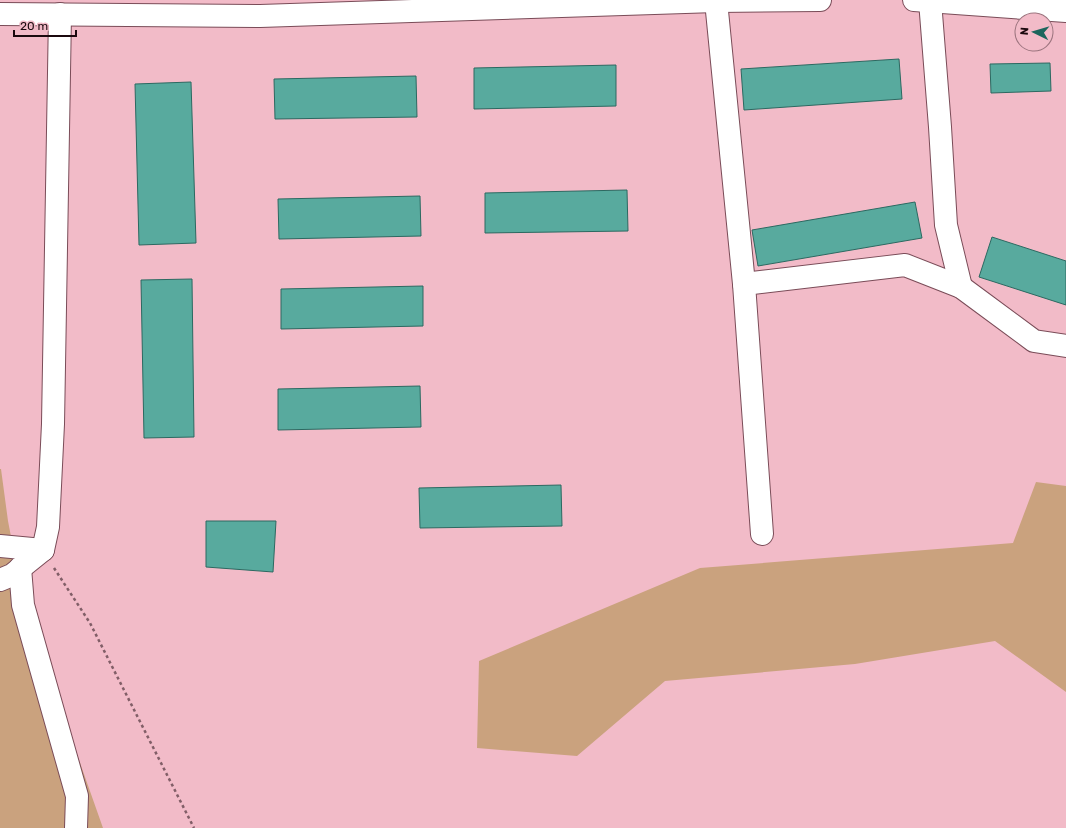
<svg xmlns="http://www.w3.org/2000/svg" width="1066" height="828" viewBox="0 0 1066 828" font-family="Rubik,sans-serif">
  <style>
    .green { fill: #caa27e }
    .building { fill: #58aa9e; stroke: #2c6961 }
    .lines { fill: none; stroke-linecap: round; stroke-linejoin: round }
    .minor-casing { stroke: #7a4c58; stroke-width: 24 }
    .path { stroke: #815e67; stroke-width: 2.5; stroke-dasharray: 3 3; stroke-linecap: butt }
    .minor { stroke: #fff; stroke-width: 22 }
  </style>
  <rect width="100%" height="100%" fill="#f2bbc8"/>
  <g class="green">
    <polygon points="0,469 1,469 8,521 24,604 103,828 0,828"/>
    <polygon points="1036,482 1066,486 1066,692 995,641 855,664 665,681 577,756 477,748 479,661 700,568 1013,543"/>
  </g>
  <g class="building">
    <polygon points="899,59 902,99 744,110 741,69"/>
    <polygon points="1050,63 1051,91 991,93 990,64"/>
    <polygon points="616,65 616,106 474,109 474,68"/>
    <polygon points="416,76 417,117 275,119 274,79"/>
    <polygon points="191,82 196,243 139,245 135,84"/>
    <polygon points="627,190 628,231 485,233 485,193"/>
    <polygon points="420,196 421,236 279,239 278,199"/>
    <polygon points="915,202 922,238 758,266 752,230"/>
    <polygon points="992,237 1066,261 1066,305 979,277"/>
    <polygon points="192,279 194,437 144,438 141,280"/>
    <polygon points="423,286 423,326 281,329 281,289"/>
    <polygon points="420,386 421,427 278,430 278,389"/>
    <polygon points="561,485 562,526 420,528 419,488"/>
    <polygon points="206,521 276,521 273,572 206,567"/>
  </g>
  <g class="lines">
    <defs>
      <g id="minor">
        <polyline points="914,0 1066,11"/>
        <polyline points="716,1 744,284"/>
        <polyline points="930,1 940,127 946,225 961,287"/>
        <polyline points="0,14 260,16 716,1 820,0"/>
        <polyline points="762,534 744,284 905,265 961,287 1034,341 1066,346"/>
        <polyline points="0,546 43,550"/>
        <polyline points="20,568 23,605 77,796 76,828"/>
        <polyline points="0,580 12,575 43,550 48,527 53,424 60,14"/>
      </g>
    </defs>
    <use href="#minor" class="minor-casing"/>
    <polyline class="path" points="54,568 90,623 194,828"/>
    <use href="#minor" class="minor"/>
  </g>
  <g transform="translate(1034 32) rotate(275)"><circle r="19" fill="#f2bbc8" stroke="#9c747e"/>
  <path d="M0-3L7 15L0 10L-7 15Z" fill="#1c665d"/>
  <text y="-6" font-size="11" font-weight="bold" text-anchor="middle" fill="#1b090e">N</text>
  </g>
  <path d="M14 30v6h62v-6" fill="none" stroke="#1b090e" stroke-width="2"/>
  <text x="20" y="30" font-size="12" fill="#1b090e" stroke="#f2bbc8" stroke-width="3" paint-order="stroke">20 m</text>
</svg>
